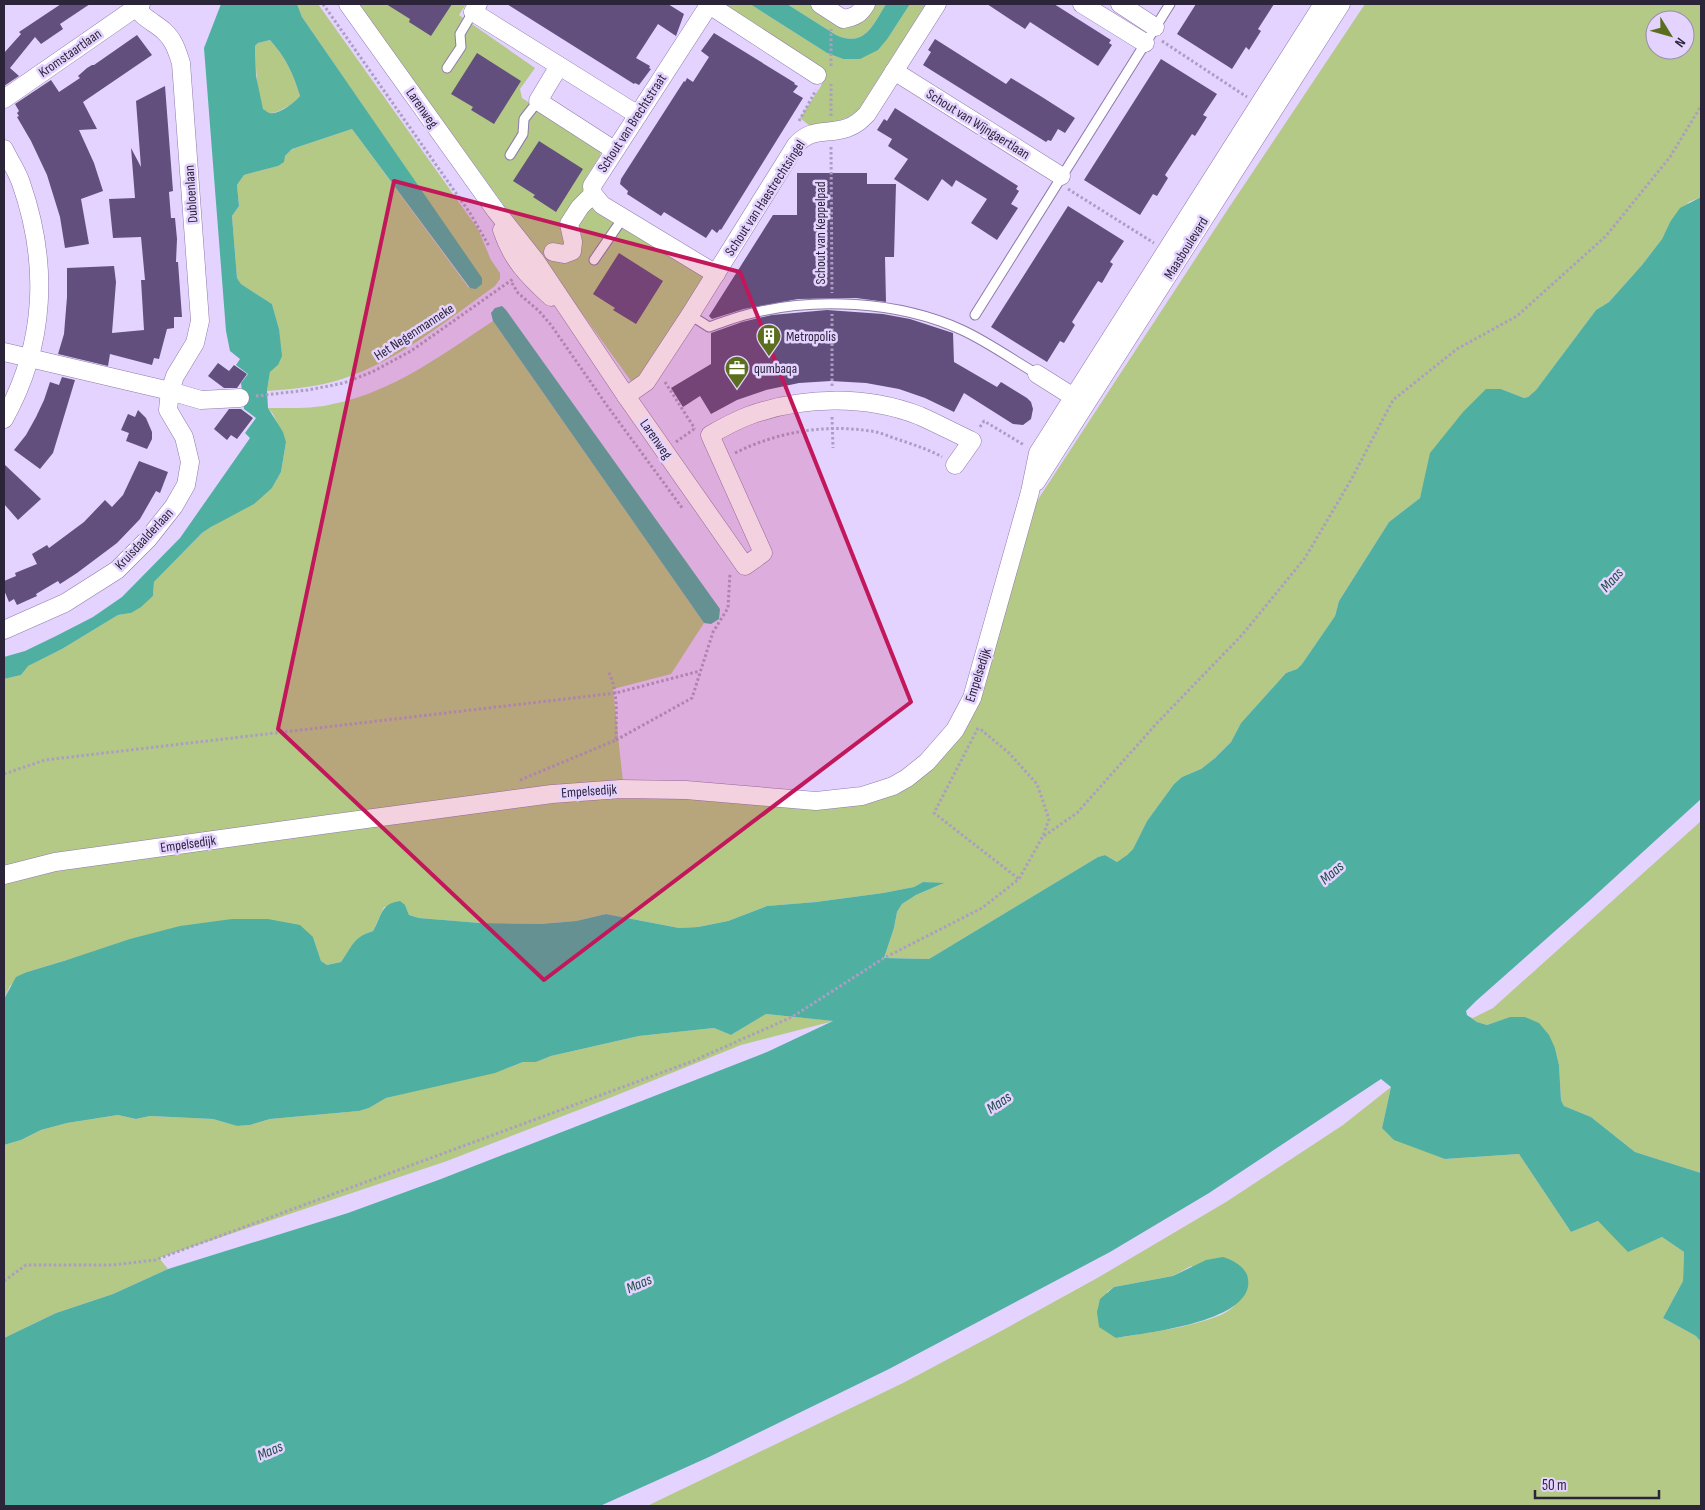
<svg xmlns="http://www.w3.org/2000/svg" width="1705" height="1510" viewBox="0 0 1705 1510" font-family="'Sofia Sans Condensed',sans-serif">
  <style>
    .green { fill: #b4c985; fill-rule: evenodd }
    .water { fill: #4fb0a1; fill-rule: evenodd }
    .building { fill: #624f7d }
    .lines { fill: none; stroke-linecap: round; stroke-linejoin: round }
    .lane-casing { stroke: #8e7aac; stroke-width: 11 }
    .street-casing { stroke: #8e7aac; stroke-width: 19 }
    .path { stroke: #ac9ec3; stroke-width: 3; stroke-dasharray: 2.5 2.5; stroke-linecap: butt }
    .lane { stroke: #fff; stroke-width: 9 }
    .street { stroke: #fff; stroke-width: 18 }
    .marked { fill: #c2185b; fill-opacity: 0.2; stroke: #c2185b; stroke-width: 4; stroke-linejoin: round }
    .labels { text-anchor: middle; dominant-baseline: central; stroke-width: 5; stroke-linejoin: round; paint-order: stroke }
    .street-label { font-size: 14px; fill: #2c2439; stroke: #e4d3ff }
    .poi-label { font-size: 14px; fill: #2c2439; stroke: #e4d3ff; text-anchor: start }
    .water-label { font-size: 15px; font-style: italic; fill: #214c46; stroke: #e4d3ff }
  </style>
  <rect width="100%" height="100%" fill="#e4d3ff"/>
  <g class="green">
    <path d="M297,4H318L478,229L491,260L500,273V279L495,286C447,320 400,360 342,379C318,387 292,389 267,391L270,372L278,365L279,329L272,304L241,284L237,278L232,216L239,206L237,185L244,175L278,166L285,156L292,149L352,129L469,288L481,278L302,17Z"/>
    <polygon points="358,4 466,4 459,15 535,68 520,89 522,98 601,150 600,156 585,179 586,199 702,274 703,283 641,379 631,381"/>
    <path d="M723,4H750L827,53L843,59L888,38L910,4H926L859,109C846,122 828,123 810,126L800,118L821,86L824,72L820,66Z"/>
    <path d="M787,4H810L841,23L872,4H886C873,25 865,48 836,35Z"/>
    <path d="M1365,4H1701V197L1689,202L1670,222L1662,239L1642,265L1609,302L1596,310L1536,390L1528,397L1524,398L1501,389L1426,479L1420,498L1389,522L1339,601L1335,616L1302,664L1297,669L1286,673L1241,723L1231,742L1215,758L1201,769L1182,777L1174,784L1147,821L1133,849L1127,855L1117,862L1105,855L1098,857L929,959L884,958L894,928L897,912L902,904L916,895L942,884L923,882L914,887L883,893L816,902L767,906L728,921L698,927L679,928L606,914L576,921L540,924L480,923L419,918L409,915L405,905L384,907L373,931C355,936 351,948 341,962L327,965L321,961L313,937L67,960L27,972L10,986L4,999V880L58,868L529,803L645,795L849,806L949,749L1035,504L1228,209ZM1655,20H1685V50H1655Z"/>
    <path d="M270,40C286,58 293,73 300,96C294,103 289,106 281,110C275,113 268,115 263,109C256,100 256,58 255,46L258,43Z"/>
    <path d="M493,321L704,623L671,674L613,689L623,782L4,868V679L21,675L27,666L62,649L118,615L131,613L153,596L154,582L202,533L272,488L281,472L286,442L273,414L268,408C289,408 313,409 333,404C393,392 443,354 493,321Z"/>
    <polygon points="1701,821 1701,1173 1635,1152 1591,1117 1564,1106 1561,1100 1559,1065 1555,1048 1525,1017 1511,1017 1487,1025 1477,1022 1470,1017 1473,1018 1493,1008"/>
    <polygon points="766,1014 834,1021 741,1045 612,1097 447,1161 159,1258 168,1269 113,1294 56,1313 4,1338 4,1145 21,1140 41,1130 67,1123 118,1115 136,1119 150,1116 213,1119 237,1126 250,1125 270,1119 359,1111 369,1108 386,1098 511,1067 523,1062 536,1062 551,1056 639,1036 714,1028 731,1035"/>
    <path d="M1391,1087L1382,1128L1445,1159L1519,1154L1571,1232L1598,1221L1628,1251L1662,1237L1684,1252L1683,1281L1663,1318L1696,1336L1701,1342V1506H647L903,1383L1003,1330L1099,1277L1226,1202L1343,1125ZM1191,1266L1242,1298C1236,1305 1229,1311 1221,1315C1188,1328 1151,1332 1116,1338L1107,1292L1114,1287L1173,1276Z"/>
  </g>
  <g class="water">
    <path d="M221,4H297L302,17L482,278V284L476,289L470,288L352,129L292,149L285,156L284,162L278,166L244,175L237,185L239,206L232,216L237,278L241,284L272,304L279,329L282,356L278,365L270,372L269,378L267,391L268,408L283,432L286,442L281,472L272,488L254,504L211,527L202,533L154,582L153,596L141,607L131,613L118,615L62,649L28,666L21,675L4,679V657L25,651L56,636L93,617L122,597L180,538L250,438L245,433L256,418L244,409L241,383L248,374L236,365L240,359L230,351L226,331L204,48ZM270,40C286,58 293,73 300,96C295,102 279,115 270,113C268,113 265,110 263,109L256,76L255,46L258,43Z"/>
    <path d="M750,4H787L836,35C865,48 873,25 886,4H910L888,38L878,50L860,59H843L827,53Z"/>
    <path d="M1701,197V799L1589,901L1476,1001L1466,1011L1467,1015L1477,1022L1487,1025L1510,1017H1525L1539,1023L1549,1035L1555,1048L1559,1065L1561,1100L1564,1106L1591,1117L1635,1152L1701,1173V1342L1696,1336L1663,1318L1683,1281L1684,1252L1662,1237L1628,1252L1598,1221L1571,1232L1519,1154L1445,1159L1394,1140L1382,1128L1391,1087L1381,1079L1209,1193L1110,1252L889,1369L709,1457L600,1506H4V1338L56,1313L113,1294L168,1269L348,1213L441,1179L767,1052L833,1021L766,1014L731,1035L714,1028L639,1036L551,1056L536,1062H523L495,1073L386,1098L369,1108L359,1111L270,1119L250,1125L237,1126L213,1119L150,1116L136,1119L118,1115L67,1123L41,1130L21,1140L4,1145V999L16,977L27,972L67,960L130,939L180,926L232,919H268L300,925L313,937L321,961L327,965L341,962C352,947 353,937 373,931C382,916 380,904 400,901L405,905L409,915L419,918L480,923L540,924L576,921L606,914L679,928L698,927L728,921L767,906L816,902L883,893L914,887L923,882L944,883L916,895L902,904L897,912L894,928L884,958L929,959L1098,857L1105,855L1117,862L1127,855L1133,849L1147,821L1174,784L1182,777L1201,769L1215,758L1231,742L1241,723L1286,673L1297,669L1302,664L1335,616L1339,601L1389,522L1420,498L1430,453L1463,412L1486,389H1501L1524,398L1528,397L1536,390L1596,310L1609,302L1642,265L1662,239L1670,222L1680,208Z"/>
    <polygon points="502,306 506,310 720,609 719,619 711,624 704,623 493,321 491,313 495,308"/>
    <path d="M1223,1257C1233,1260 1247,1268 1248,1279C1255,1322 1145,1333 1116,1338L1099,1327L1097,1312L1100,1299L1114,1287L1173,1276L1206,1260Z"/>
  </g>
  <g class="building">
    <polygon points="61,4 90,4 60,24 63,29 41,44 35,37 10,68 19,76 4,86 4,53 21,34 19,32"/>
    <polygon points="386,4 452,4 431,36 409,22 410,19"/>
    <polygon points="507,4 668,4 684,14 676,36 658,24 636,58 650,66 649,68 651,69 639,85 635,83 634,84"/>
    <polygon points="987,4 1054,4 1111,40 1109,43 1112,45 1098,66 1030,22 1025,29"/>
    <polygon points="1196,4 1274,4 1258,29 1261,31 1249,50 1246,47 1232,69 1177,34"/>
    <polygon points="714,33 795,83 794,84 798,86 793,92 803,98 721,230 720,229 717,233 712,229 706,238 664,212 661,216 627,194 628,191 620,184 621,179 684,81 685,82 687,78 693,82 709,57 701,51"/>
    <polygon points="137,35 152,55 83,102 97,129 79,130 94,163 103,191 81,199 89,244 65,248 60,217 47,175 31,141 17,117 19,116 17,113 19,111 15,104 51,80 59,92 80,78 78,76 87,68 92,65 94,65"/>
    <polygon points="935,39 1006,84 1011,78 1042,97 1075,118 1065,133 1058,129 1051,141 1048,140 1046,142 923,65 931,52 928,50"/>
    <polygon points="477,53 521,81 494,124 471,110 473,107 451,94"/>
    <polygon points="1161,59 1217,94 1203,115 1207,117 1195,136 1192,134 1165,175 1168,178 1157,196 1153,194 1140,215 1084,180"/>
    <polygon points="165,86 173,191 169,192 171,218 175,218 177,239 176,262 178,262 182,317 174,317 174,328 167,329 159,359 154,358 152,365 110,354 108,366 58,354 64,334 67,297 67,268 114,266 116,282 112,333 144,330 141,280 145,280 141,237 113,238 109,199 135,198 131,148 141,167 136,101"/>
    <polygon points="895,108 1018,186 1016,189 1019,191 1011,204 1018,208 997,240 971,223 987,199 956,180 952,187 942,179 928,201 894,179 908,159 888,146 892,139 877,130 884,119 887,121"/>
    <polygon points="539,141 583,169 556,212 533,197 535,195 513,181"/>
    <polygon points="797,173 867,173 867,184 896,184 894,257 885,257 886,302 856,298 798,299 744,309 712,319 709,316 773,215 797,215"/>
    <polygon points="1068,206 1124,241 1110,262 1113,264 1102,283 1098,281 1072,322 1075,325 1064,343 1060,341 1047,362 991,327"/>
    <polygon points="619,253 663,281 636,324 613,310 615,308 593,294"/>
    <polygon points="827,310 883,314 910,319 953,333 954,362 997,387 1001,382 1027,398 1031,402 1033,409 1031,419 1023,425 1013,424 964,393 954,412 925,398 899,389 866,383 831,381 799,383 766,390 737,400 711,414 700,396 683,407 671,388 711,364 711,333 742,322 772,315"/>
    <polygon points="218,363 229,371 234,365 247,374 237,388 224,388 208,376"/>
    <polygon points="62,377 75,380 53,453 40,469 14,450 26,435 36,417 44,400 50,382 59,385"/>
    <polygon points="229,409 241,409 253,418 237,439 231,435 227,440 214,429"/>
    <polygon points="138,410 146,418 152,432 152,439 147,449 126,441 129,433 121,430 128,414 135,417"/>
    <polygon points="139,461 168,472 160,493 156,491 140,519 117,543 77,573 60,584 58,581 36,594 37,596 17,605 14,599 9,602 4,590 4,581 16,576 15,573 37,564 32,554 47,545 49,548 84,522 105,500 112,507 123,495"/>
    <polygon points="4,464 41,499 18,520 4,504"/>
  </g>
  <g class="lines">
    <defs>
      <g id="lane">
        <polyline points="447,68 461,47 460,34 473,12"/>
        <polyline points="510,155 523,134 524,119 538,101"/>
        <polyline points="594,260 623,218"/>
        <path d="M690,315L709,327C721,323 733,318 745,315C813,296 899,301 962,330C988,342 1013,360 1037,374"/>
        <polyline points="975,315 1170,4"/>
      </g>
      <g id="street">
        <path d="M348,4L496,211L535,260L626,396L745,566L763,553L710,435C722,428 735,421 748,416C802,396 866,395 920,416C938,424 955,433 972,441L955,465"/>
        <polyline points="478,4 473,12 638,115"/>
        <polyline points="708,4 817,75"/>
        <path d="M820,4L843,19C855,17 860,14 866,4"/>
        <polyline points="1082,4 1145,43"/>
        <polyline points="1120,4 1155,27"/>
        <polyline points="709,5 592,186 593,194 602,205 716,274"/>
        <polyline points="559,66 538,101 614,150"/>
        <polyline points="894,71 1061,176"/>
        <polyline points="4,99 141,4"/>
        <path d="M4,149C9,160 17,171 21,183C49,263 46,344 4,419"/>
        <path d="M502,230C512,260 528,276 551,297"/>
        <polyline points="553,252 564,254 572,251 573,242 569,224 580,207 593,194"/>
        <polyline points="4,352 170,391 201,400 240,398"/>
        <polyline points="1037,374 1083,403"/>
        <path d="M626,396L646,382L690,315L796,145C812,127 827,135 847,128C856,125 861,120 867,114L937,4"/>
        <polyline points="1036,482 1341,4"/>
        <path d="M4,630L65,603L117,570L148,539L174,506L186,485L190,462L184,437L168,410L170,391L175,376L195,343L200,321L181,63C177,51 174,40 164,31C154,22 140,17 135,4"/>
        <polyline points="4,875 55,862 329,824 552,794 621,789 686,790 816,801 862,796 893,786 907,778 927,762 955,730 972,698 1030,492 1038,453 1323,4"/>
      </g>
    </defs>
    <use href="#lane" class="lane-casing"/>
    <use href="#street" class="street-casing"/>
    <g class="path">
      <polyline points="323,4 470,213 489,246"/>
      <polyline points="1162,41 1247,97"/>
      <polyline points="831,66 831,29"/>
      <polyline points="831,116 831,84"/>
      <polyline points="799,121 816,90"/>
      <polyline points="831,147 832,293"/>
      <polyline points="1068,189 1154,243"/>
      <polyline points="512,283 518,293 539,311 551,325 608,407 683,509"/>
      <polyline points="665,382 695,429"/>
      <polyline points="832,386 832,314"/>
      <polyline points="256,396 308,390 344,383 372,372 411,351 513,279"/>
      <polyline points="832,417 833,448"/>
      <polyline points="980,427 984,421 1024,445"/>
      <polyline points="676,442 694,429"/>
      <path d="M735,453C777,432 824,424 870,431C881,432 892,438 903,441C917,446 930,450 942,457"/>
      <polyline points="978,728 934,813 1019,879"/>
      <polyline points="616,740 692,698 713,632 728,608 730,573"/>
      <polyline points="4,774 45,760 616,693 700,671"/>
      <path d="M520,780L616,740C616,717 619,691 608,671"/>
      <polyline points="1044,836 1077,813 1157,723 1242,635 1305,558 1351,480 1393,400 1457,349 1517,316 1606,236 1670,157 1701,106"/>
      <polyline points="4,1281 26,1265 113,1265 155,1260 693,1061 792,1017 884,958 982,908 1019,879 1043,836 1049,819 1037,784 1009,753 979,728"/>
    </g>
    <use href="#lane" class="lane"/>
    <use href="#street" class="street"/>
  </g>
  <path class="marked" d="M394,181L740,272L911,702L544,980L278,729Z"/>
  <defs>
    <symbol id="building-pin" viewBox="-11 -11 22 30"><path d="M0 17L-7.5 6A9.5 9.5 0 1 1 7.5 6Z" fill="#5a6e1d" stroke="#e4d3ff"/><path d="M-4-6H4V6H1V3H-1V6H-4ZM-2.5-4.3h1.7v1.8h-1.7ZM.8-4.3h1.7v1.8H.8ZM-2.5-1h1.7V.8h-1.7ZM.8-1h1.7V.8H.8Z" fill="#fff"/></symbol>
    <symbol id="office-pin" viewBox="-11 -11 22 30"><path d="M0 17L-7.5 6A9.5 9.5 0 1 1 7.5 6Z" fill="#5a6e1d" stroke="#e4d3ff"/><path d="M-6-3h4V-5.5h4V-3h4V5H-6ZM-1-4.5V-3h2v-1.5ZM-6 0V1H6V0Z" fill="#fff"/></symbol>
  </defs>
  <g fill-rule="evenodd">
    <use href="#building-pin" x="755" y="322" width="28" height="38"/>
    <use href="#office-pin" x="723" y="354" width="28" height="38"/>
  </g>
  <g class="labels">
    <g class="street-label">
      <text transform="translate(70 53) rotate(-35)">Kromstaartlaan</text>
      <text transform="translate(422 108) rotate(55)">Larenweg</text>
      <text transform="translate(632 123) rotate(-57)">Schout van Brechtstraat</text>
      <text transform="translate(978 124) rotate(32)">Schout van Wijngaertlaan</text>
      <text transform="translate(191 194) rotate(-94)">Dubloenlaan</text>
      <text transform="translate(765 198) rotate(-57)">Schout van Haestrechtsingel</text>
      <text transform="translate(820 233) rotate(-90)">Schout van Keppelpad</text>
      <text transform="translate(1186 248) rotate(-58)">Maasboulevard</text>
      <text transform="translate(414 332) rotate(-33)">Het Negenmanneke</text>
      <text transform="translate(656 439) rotate(55)">Larenweg</text>
      <text transform="translate(144 539) rotate(-47)">Kruisdaalderlaan</text>
      <text transform="translate(978 675) rotate(-72)">Empelsedijk</text>
      <text transform="translate(589 791) rotate(-4)">Empelsedijk</text>
      <text transform="translate(188 844) rotate(-8)">Empelsedijk</text>
    </g>
    <g class="poi-label">
      <text x="786" y="336">Metropolis</text>
      <text x="754" y="368">qumbaqa</text>
    </g>
    <g class="water-label">
      <text transform="translate(1612 580) rotate(-48)">Maas</text>
      <text transform="translate(1332 873) rotate(-41)">Maas</text>
      <text transform="translate(999 1103) rotate(-34)">Maas</text>
      <text transform="translate(639 1284) rotate(-24)">Maas</text>
      <text transform="translate(270 1451) rotate(-24)">Maas</text>
    </g>
  </g>
  <rect width="1705" height="1510" fill="none" stroke="#2c2439" stroke-width="10"/>
  <g transform="translate(1670 35) rotate(127)"><circle r="24" fill="#e4d3ff" stroke="#9a8db0"/>
  <path d="M0-4L9 19L0 12L-9 19Z" fill="#5a6e1d"/>
  <text y="-8" font-size="14" font-weight="bold" text-anchor="middle" fill="#2c2439">N</text>
  </g>
  <path d="M1535 1490v8h124v-8" fill="none" stroke="#2c2439" stroke-width="2.5"/>
  <text x="1542" y="1490" font-size="15" fill="#2c2439" stroke="#e4d3ff" stroke-width="4" paint-order="stroke">50 m</text>
</svg>
